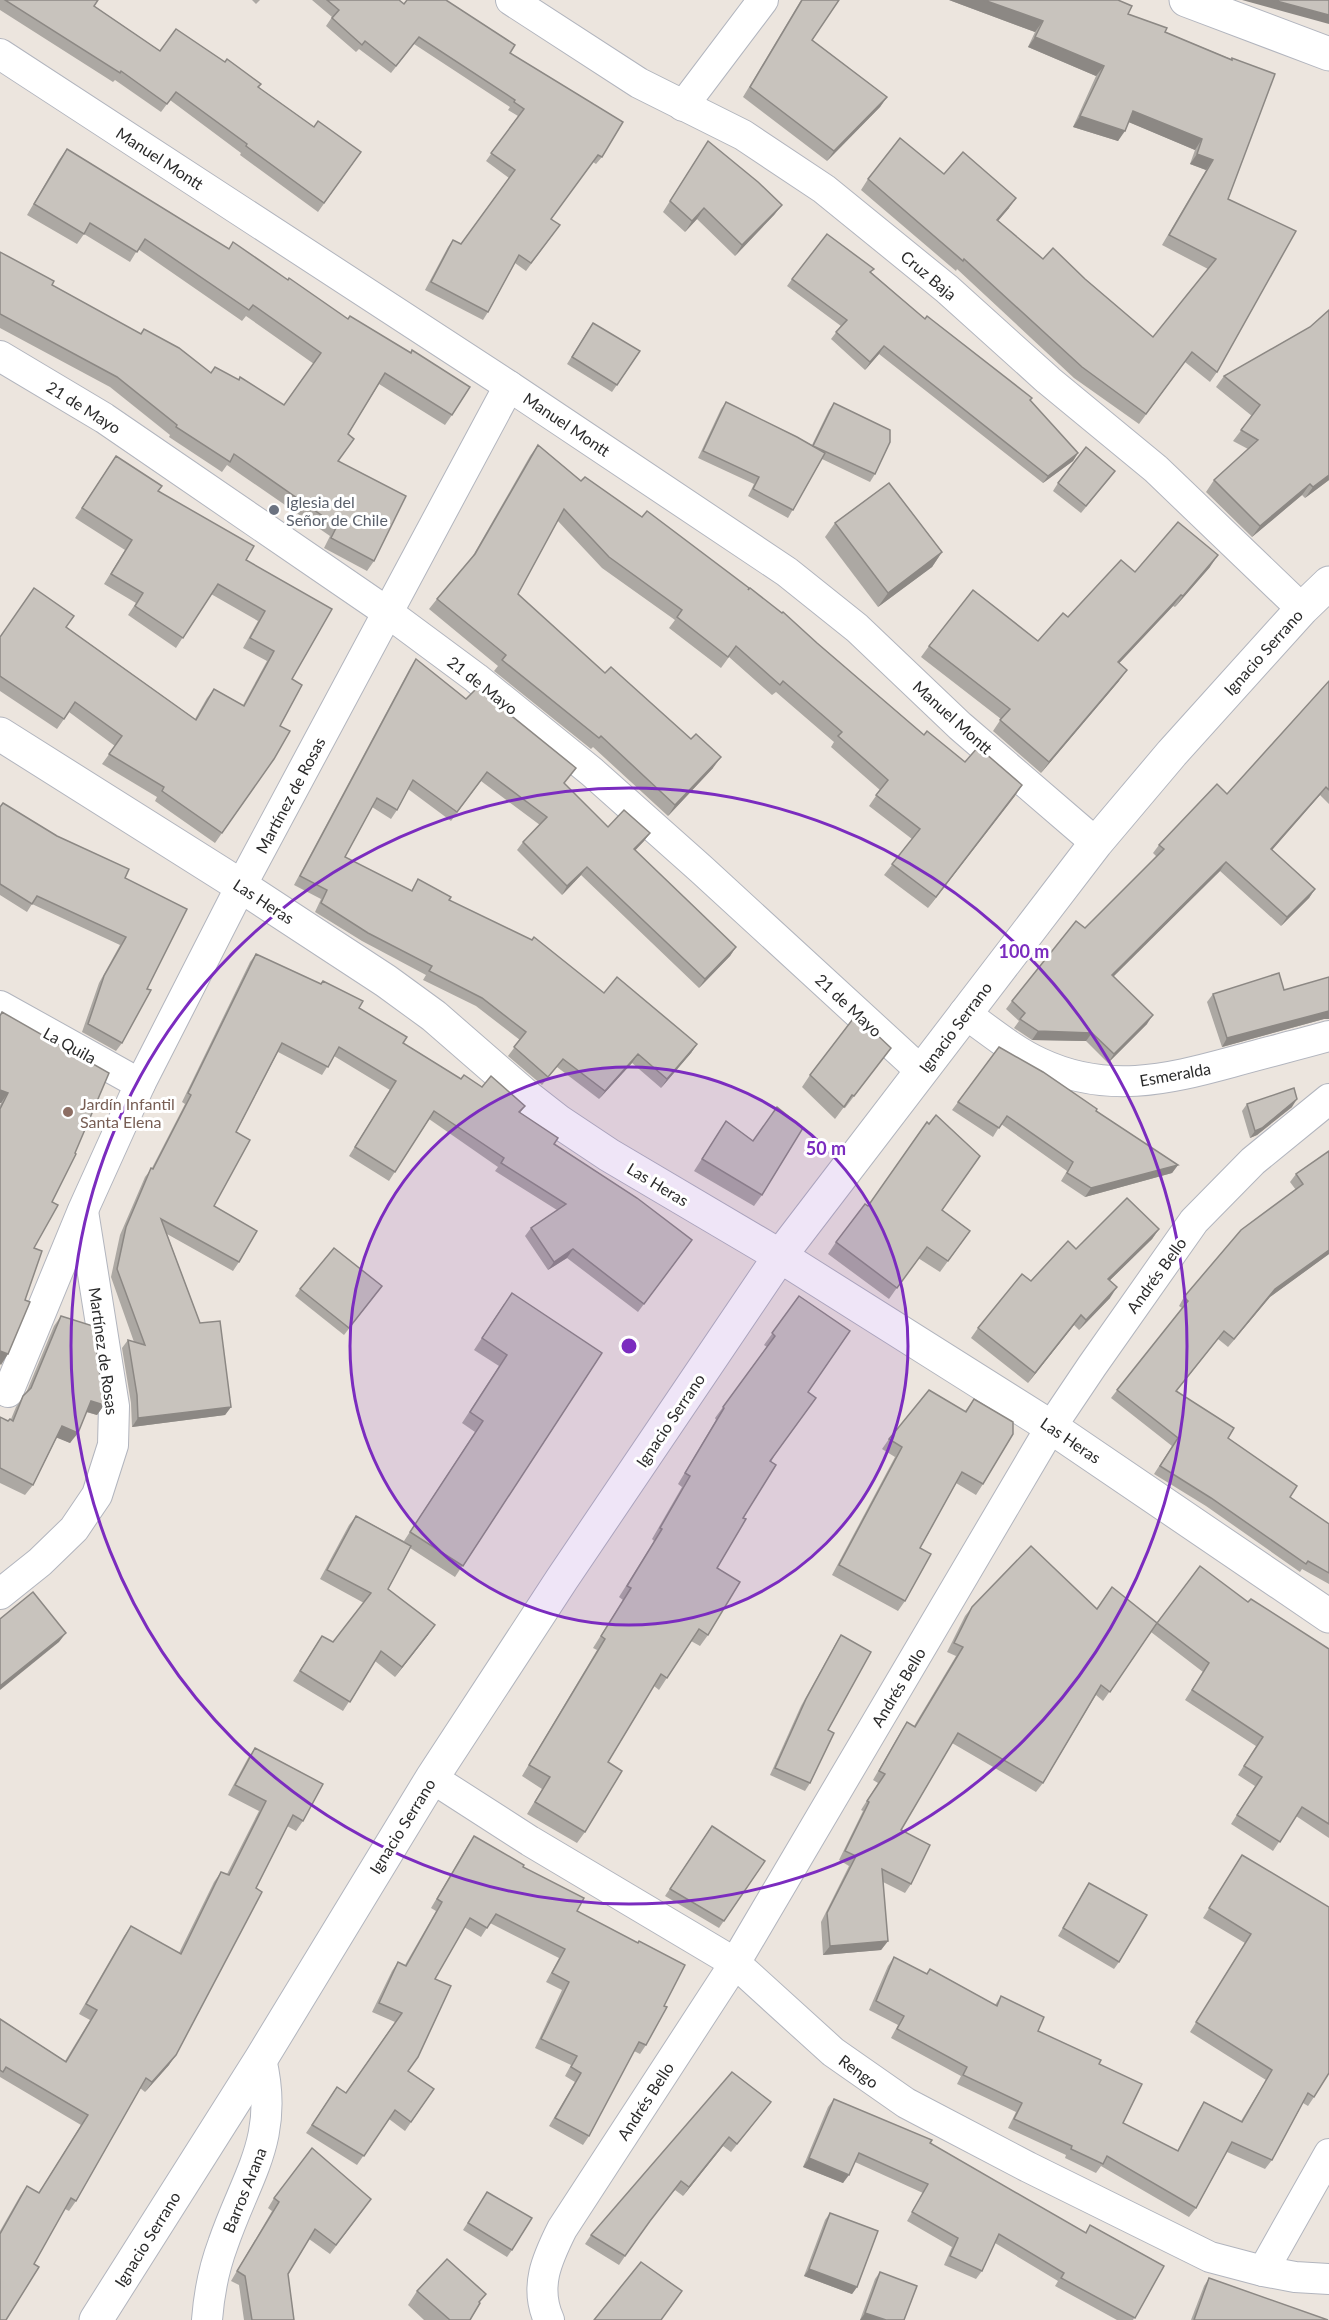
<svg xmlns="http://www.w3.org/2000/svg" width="1329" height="2320" viewBox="0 0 1329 2320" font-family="Lato,sans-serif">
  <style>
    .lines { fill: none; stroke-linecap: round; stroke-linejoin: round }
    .minor-casing { stroke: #b2b5be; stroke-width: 32 }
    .tertiary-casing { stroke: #b2b5be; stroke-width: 35 }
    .secondary-casing { stroke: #b2b5be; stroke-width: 35 }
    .minor { stroke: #fff; stroke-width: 30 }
    .tertiary { stroke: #fff; stroke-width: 33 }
    .secondary { stroke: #fff; stroke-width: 33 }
    .wall { fill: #aca8a3 }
    .shaded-wall { fill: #8c8884 }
    .building { fill: #c8c3bd; stroke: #8c8884; stroke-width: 1.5 }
    .ring { fill: none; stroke: #7b2cbf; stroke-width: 3 }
    .worship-dot { fill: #6b7280; stroke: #fff; stroke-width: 2 }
    .education-dot { fill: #8d6e63; stroke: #fff; stroke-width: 2 }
    .labels { text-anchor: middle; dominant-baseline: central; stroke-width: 6; stroke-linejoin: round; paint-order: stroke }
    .street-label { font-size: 16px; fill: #2b2b2b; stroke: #fff }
    .worship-label { font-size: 16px; fill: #5b616d; stroke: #fff; text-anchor: start }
    .education-label { font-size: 16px; fill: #785e54; stroke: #fff; text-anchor: start }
    .centre { fill: #7b2cbf; stroke: #fff; stroke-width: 3 }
    .ring-label { font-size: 18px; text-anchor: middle; font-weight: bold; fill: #7b2cbf; stroke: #fff; stroke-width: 6; stroke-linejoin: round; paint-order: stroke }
  </style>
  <rect width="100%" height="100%" fill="#ece5de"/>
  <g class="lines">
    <defs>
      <g id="minor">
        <polyline points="511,0 639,83 743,135 824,189 947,289 1048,380 1156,469 1302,609"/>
        <polyline points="0,54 509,386 787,572 857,628 960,726 1096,843"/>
        <polyline points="683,106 763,0"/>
        <polyline points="0,356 104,418 387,612 476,678 592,772 701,869 921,1071"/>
        <polyline points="0,1006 140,1084"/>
        <path d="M964,1013C989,1030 1013,1051 1040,1063C1106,1094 1166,1080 1232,1062C1264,1053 1297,1045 1329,1036"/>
        <polyline points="0,1388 8,1392 83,1210 140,1084 241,886 509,386"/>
        <polyline points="0,1594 40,1562 74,1529 97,1495 113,1445 114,1406 83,1211"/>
        <polyline points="432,1778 530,1841 735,1963 833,2052 906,2103 1028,2167 1210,2257 1263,2271 1295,2277 1329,2279"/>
        <polyline points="1263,2271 1329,2154"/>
        <path d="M207,2320C209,2294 214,2268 223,2244C247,2174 280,2138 261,2059"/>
        <path d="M549,2320C534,2287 547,2259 562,2229L735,1963L1051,1427L1092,1366L1194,1221L1253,1161L1329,1099"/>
      </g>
      <g id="tertiary">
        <polyline points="0,734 241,886 386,981 434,1016 526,1096 558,1121 609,1155 780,1256 1051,1427 1329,1616"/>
        <polyline points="96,2320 261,2059 432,1778 562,1579 780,1256 1096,843 1172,753 1302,609 1329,583"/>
      </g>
      <polyline id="secondary" points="1186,0 1329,54"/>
    </defs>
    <use href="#minor" class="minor-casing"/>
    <use href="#tertiary" class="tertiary-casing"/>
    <use href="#secondary" class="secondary-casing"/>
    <use href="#minor" class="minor"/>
    <use href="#tertiary" class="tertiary"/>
    <use href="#secondary" class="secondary"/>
  </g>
  <g class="wall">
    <polygon points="0,0 98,0 94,6 160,51 258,87 314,127 361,152 318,212 240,155 241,153 170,100 161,112 115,80 113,82 0,10"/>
    <polygon points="252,0 260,0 256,4"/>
    <polygon points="312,0 399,0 404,4 510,53 602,157 596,164 593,162 551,219 554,233 526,271 515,263 488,312 483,320 425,290 448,247 453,240 461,244 509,178 486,161 518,116 508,110 510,107 414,44 391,73 359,49 356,52 326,26 332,17"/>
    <polygon points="801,0 839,0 812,40 887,97 880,107 827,161 743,97"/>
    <polygon points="949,0 1128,14 1165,32 1231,59 1232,58 1228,199 1217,372 1210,382 1185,362 1139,424 1074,378 957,269 956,271 861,190 868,179 944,174 1009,208 998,221 1043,259 1085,279 1153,337 1208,269 1162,245 1206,170 1190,164 1195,150 1129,122 1118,141 1073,127 1096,76 1028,47 1035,32"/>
    <polygon points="708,141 782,205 774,215 735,256 697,219 685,232 663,212"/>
    <polygon points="67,149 452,415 445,425 379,384 348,434 338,461 374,561 367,571 324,548 330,536 227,465 222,472 169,437 170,435 110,387 0,328 0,252 52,285 211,373 284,405 314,364 246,316 242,321 138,249 130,262 84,234 77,244 27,215 59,160"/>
    <polygon points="871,272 925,319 1030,400 1078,453 1073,461 1043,483 879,354 865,370 831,339 841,326 787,286 792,279"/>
    <polygon points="1329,310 1329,480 1305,498 1302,495 1252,537 1206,492 1214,480 1248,449 1233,441 1252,416 1216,387 1224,376 1310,327"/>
    <polygon points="588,330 640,351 612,392 567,364"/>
    <polygon points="726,402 812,445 829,410 834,403 875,474 870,482 822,459 788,518 748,496 754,484 698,458 721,409"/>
    <polygon points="538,445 581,481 642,517 748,590 817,643 924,735 965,762 1022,785 928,908 884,875 912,839 869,806 880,790 831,747 834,742 776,692 772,695 729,657 721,668 669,628 675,620 602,568 557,520 518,594 605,673 713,768 668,816 593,747 591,749 494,671 498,666 429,609 437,599 471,559 530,456"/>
    <polygon points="116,456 158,491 246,560 292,679 280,726 274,759 215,843 155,801 157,797 102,764 115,746 69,712 57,729 0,691 0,637 66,627 195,719 207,698 214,689 243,705 267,661 243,648 258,621 211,594 176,648 128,615 136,603 104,584 125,550 75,518"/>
    <polygon points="1110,478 1081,513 1053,491 1058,483"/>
    <polygon points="835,523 942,552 932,567 878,607 825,537"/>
    <polygon points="1210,567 1175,607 1173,606 1119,663 1119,681 1041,773 993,731 1001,719 921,657 929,646 1038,641 1068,617 1135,572"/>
    <polygon points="416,659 564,784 608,827 650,833 644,841 635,850 736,947 730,956 699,988 581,875 562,895 517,850 523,842 540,825 481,781 451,821 408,789 397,810 391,819 372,807 345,857 411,891 418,879 449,900 604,993 697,1044 691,1053 661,1088 632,1063 599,1099 557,1067 542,1085 508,1056 520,1040 476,1006 423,980 426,975 362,941 315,912 321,899 294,885 410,668"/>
    <polygon points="1329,681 1329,804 1320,795 1272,850 1315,889 1309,898 1281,926 1220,871 1113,976 1147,1024 1108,1063 1086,1041 1032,1040 1014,1028 1019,1021 1006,1009 1012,1001 1157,857 1153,853 1159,845 1227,794"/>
    <polygon points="0,807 125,878 147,989 122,1043 116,1051 82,1032 99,983 120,945 32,904 27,912 0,895"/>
    <polygon points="256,954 359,1008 403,1043 461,1079 482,1087 525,1106 520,1113 554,1144 692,1240 638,1312 567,1258 548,1270 525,1236 531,1228 557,1210 495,1171 498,1167 429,1119 389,1181 349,1156 390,1090 334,1056 322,1075 278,1052 236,1132 214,1206 239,1262 233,1271 167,1234 231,1407 225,1415 132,1427 131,1403 122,1348 128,1340 134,1342 111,1277 120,1235 145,1177 152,1168 185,1104 182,1102 250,962"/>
    <polygon points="1284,990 1324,1019 1222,1047 1207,1002 1213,994"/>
    <polygon points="2,1012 52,1202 34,1248 1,1365 0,1105 1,1103 0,1103 0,1015"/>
    <polygon points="999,1047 1096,1111 1178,1165 1172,1173 1085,1197 1061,1181 1067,1171 1001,1124 993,1137 952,1110"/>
    <polygon points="891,1048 845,1108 844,1107 835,1119 802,1087 810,1075"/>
    <polygon points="1247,1104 1292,1107 1257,1135 1250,1138 1242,1111"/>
    <polygon points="726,1121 753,1141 762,1195 754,1206 694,1171"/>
    <polygon points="1329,1151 1329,1254 1270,1297 1228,1347 1218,1339 1176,1392 1228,1438 1290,1497 1329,1524 1329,1584 1302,1569 1300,1572 1206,1506 1154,1474 1172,1446 1111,1398 1182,1308 1179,1306 1184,1297 1296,1190 1290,1182 1296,1174"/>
    <polygon points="868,1206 942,1210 970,1231 940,1272 918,1258 889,1299 828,1254 836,1242"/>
    <polygon points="1159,1229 1152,1239 1110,1280 1110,1298 1079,1330 1074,1325 1028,1383 971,1338 978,1328 1031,1281 1076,1249"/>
    <polygon points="382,1286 344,1335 295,1296 300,1289"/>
    <polygon points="799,1296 808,1392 771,1462 743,1518 717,1568 708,1635 700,1646 691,1641 659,1690 654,1686 608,1762 585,1832 577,1843 527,1814 542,1789 522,1776 597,1650 593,1648 623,1600 619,1597 654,1541 652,1539 682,1487 678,1484 716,1420 715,1418 767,1347 764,1345"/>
    <polygon points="504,1304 602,1353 455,1577 410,1548 388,1589 428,1635 395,1677 375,1661 343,1711 293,1681 322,1636 333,1642 364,1603 320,1579 349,1525 356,1516 404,1541 475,1432 462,1423 499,1366 474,1350"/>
    <polygon points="61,1316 104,1405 97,1415 86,1412 70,1443 57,1437 33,1485 25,1495 0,1483 0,1417 8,1421 11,1419 16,1407 26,1393 54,1326"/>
    <polygon points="974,1399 983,1484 976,1495 956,1483 920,1548 905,1601 898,1611 832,1575 895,1457 882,1449 889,1439 965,1411"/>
    <polygon points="1248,1602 1329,1649 1329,1838 1296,1816 1273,1851 1231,1824 1255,1786 1238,1775 1256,1746 1185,1700 1203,1672 1151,1632 1103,1701 1096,1695 1043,1783 1036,1792 952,1743 901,1830 911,1884 905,1893 883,1882 888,1941 881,1950 823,1955 821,1922 849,1866 839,1860 863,1811 861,1810 878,1783 873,1780 901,1731 907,1722 914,1726 956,1656 947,1652 965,1616 972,1607 1097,1609 1157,1623"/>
    <polygon points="841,1635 828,1730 810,1783 805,1791 770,1775 801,1706 836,1643"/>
    <polygon points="255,1748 303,1821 296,1831 287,1826 169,2065 145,2092 140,2088 76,2201 69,2211 65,2209 0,2320 0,2231 20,2196 27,2186 39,2193 81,2125 0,2077 0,2019 65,2061 90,2020 79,2014 124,1936 131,1926 179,1953 214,1882 221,1872 227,1874 259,1811 228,1795 248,1758"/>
    <polygon points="712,1826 765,1861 719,1928 665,1896"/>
    <polygon points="474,1836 523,1867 577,1911 664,2006 646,2045 640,2054 634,2051 589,2136 583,2145 549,2126 575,2082 565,2076 571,2065 535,2048 562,1990 546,1982 559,1958 490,1923 481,1937 464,1927 435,1979 408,2071 434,2089 405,2131 389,2119 357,2165 306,2133 337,2087 346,2093 395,2022 372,2012 392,1971 398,1962 405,1965 436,1911 431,1908 468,1845"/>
    <polygon points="1242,1855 1314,2097 1308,2106 1303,2103 1272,2160 1265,2169 1227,2152 1196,2208 1189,2217 1101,2166 1096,2173 1065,2158 1066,2155 1008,2128 1016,2112 957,2084 961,2076 891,2038 898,2025 869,2010 888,1966 894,1957 927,1974 930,1969 995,2005 1001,1996 1038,2031 1099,2064 1123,2123 1177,2151 1198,2111 1204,2102 1241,2121 1266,2080 1190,2032 1245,1943 1203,1918"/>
    <polygon points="1089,1883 1119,1962 1114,1969 1058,1936"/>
    <polygon points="834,2099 930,2143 1085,2233 1090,2225 1164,2266 1133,2320 1117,2320 1055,2286 1058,2281 995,2243 982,2271 976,2279 944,2265 952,2247 907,2221 923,2193 855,2162 843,2183 803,2167 828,2107"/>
    <polygon points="771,2102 731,2152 723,2146 683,2196 675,2190 644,2228 619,2265 585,2244 591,2235"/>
    <polygon points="487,2192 512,2250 507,2257 463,2230"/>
    <polygon points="274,2198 364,2209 330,2254 309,2239 288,2274 294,2320 244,2320 239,2285 231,2281 272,2211 268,2208"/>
    <polygon points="830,2213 857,2287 852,2294 804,2276 825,2220"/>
    <polygon points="880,2272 904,2320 860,2320 875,2279"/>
    <polygon points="1209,2278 1328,2320 1191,2320 1204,2286"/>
    <polygon points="417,2291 480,2303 470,2320 424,2320 408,2305"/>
  </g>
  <g class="shaded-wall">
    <polygon points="949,0 984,0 1043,21 1035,32"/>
    <polygon points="1242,0 1273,0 1329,15 1329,24"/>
    <polygon points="1035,37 1104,66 1096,76 1028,47"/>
    <polygon points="887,97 880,107 827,161 834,151"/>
    <polygon points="1133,111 1202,139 1195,150 1126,121"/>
    <polygon points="1080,116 1125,131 1118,141 1073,127"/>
    <polygon points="1197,154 1213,160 1206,170 1190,164"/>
    <polygon points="1016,198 1009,208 990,230 997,220"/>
    <polygon points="782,205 774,215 735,256 742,245"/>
    <polygon points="704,208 697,219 685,232 692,221"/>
    <polygon points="884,346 879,354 865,370 870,362"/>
    <polygon points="1078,453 1073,461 1043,483 1048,476"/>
    <polygon points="1329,475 1329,480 1305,498 1313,487"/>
    <polygon points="1310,484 1302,495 1252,537 1260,526"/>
    <polygon points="942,552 932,567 878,607 888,593"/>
    <polygon points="1218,555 1210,567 1175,607 1183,596"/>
    <polygon points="1181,595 1173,606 1110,673 1118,662"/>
    <polygon points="1127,670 1119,681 1041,773 1049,762"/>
    <polygon points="721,757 713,768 668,816 675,805"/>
    <polygon points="1022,785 1015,796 928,908 936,897"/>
    <polygon points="1326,787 1320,795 1265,858 1271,849"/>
    <polygon points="650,833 644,841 628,858 634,849"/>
    <polygon points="1226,862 1220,871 1106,984 1112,975"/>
    <polygon points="587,867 581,875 562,895 567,886"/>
    <polygon points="1315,889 1309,898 1281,926 1287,917"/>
    <polygon points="736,947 730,956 699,988 705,979"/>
    <polygon points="1329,1011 1329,1019 1324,1019 1222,1047 1227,1038"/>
    <polygon points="1153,1015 1147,1024 1108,1063 1114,1054"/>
    <polygon points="1038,1031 1092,1033 1086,1041 1032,1040"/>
    <polygon points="697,1044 691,1053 661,1088 667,1079"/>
    <polygon points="638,1054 632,1063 599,1099 605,1091"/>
    <polygon points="0,1090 8,1093 1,1103 0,1103"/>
    <polygon points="1297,1099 1292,1107 1257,1135 1250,1138 1255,1131"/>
    <polygon points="1178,1165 1172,1173 1085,1197 1091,1188"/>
    <polygon points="1159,1229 1152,1239 1101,1289 1108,1279"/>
    <polygon points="573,1249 567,1258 548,1270 554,1262"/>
    <polygon points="1329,1250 1329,1254 1270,1297 1228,1347 1275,1289"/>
    <polygon points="1117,1287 1110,1298 1079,1330 1086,1320"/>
    <polygon points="1081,1315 1074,1325 1028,1383 1035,1373"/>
    <polygon points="0,1351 8,1354 1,1365 0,1364"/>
    <polygon points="91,1401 104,1405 97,1415 84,1411"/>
    <polygon points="231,1407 225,1415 132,1427 138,1418"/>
    <polygon points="62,1426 78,1433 70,1443 55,1437"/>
    <polygon points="435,1625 428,1635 395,1677 402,1667"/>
    <polygon points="66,1633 59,1642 0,1690 0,1686"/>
    <polygon points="888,1941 881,1950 823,1955 830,1946"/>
    <polygon points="176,2055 169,2065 145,2092 152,2082"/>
    <polygon points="729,2137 723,2146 683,2196 689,2187"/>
    <polygon points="809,2158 849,2175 843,2183 803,2167"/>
    <polygon points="809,2269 857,2287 852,2294 804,2276"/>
    <polygon points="865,2313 886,2320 860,2320"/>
  </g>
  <g class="building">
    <polygon points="5,0 98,0 94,6 160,51 176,29 225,62 227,59 261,84 258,87 314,127 318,121 361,152 324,203 246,146 247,144 176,92 167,104 121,71 120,73"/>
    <polygon points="327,0 399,0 404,4 407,0 446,0 515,45 510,53 623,122 602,157 598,155 551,219 560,225 531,263 519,255 488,312 431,282 453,240 461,244 515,170 491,153 524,109 514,102 515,100 419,37 396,66 365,41 362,45 332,18 339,10"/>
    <polygon points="802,0 839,0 812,40 887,97 834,151 750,87"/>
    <polygon points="984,0 1118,0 1132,6 1128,14 1167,28 1165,32 1232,60 1232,58 1275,74 1228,199 1296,231 1217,372 1192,352 1146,414 1082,367 964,259 963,261 868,179 900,138 944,174 963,152 1016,198 997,220 1043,259 1053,248 1085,279 1153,337 1216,259 1169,235 1213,160 1197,154 1202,139 1133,111 1125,131 1080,116 1104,66 1035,37 1043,21"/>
    <polygon points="1273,0 1329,0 1329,15"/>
    <polygon points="708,141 758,182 782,205 742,245 704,208 692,221 670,201"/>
    <polygon points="67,149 229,249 233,242 288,280 289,278 348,319 350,316 411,353 412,350 470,387 452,415 385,373 348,434 354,439 338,461 406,496 374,561 331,538 337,526 234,454 230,462 176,427 177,425 117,377 0,314 0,252 54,281 52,285 141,334 144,329 179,348 211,373 215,367 239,380 240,377 284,405 321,353 253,305 249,310 145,239 137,252 90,223 84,234 34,204"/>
    <polygon points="827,234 874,269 870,272 925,319 927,316 1032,398 1030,400 1078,453 1048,476 884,346 870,362 836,332 847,320 792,279"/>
    <polygon points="1329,310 1329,475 1313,487 1310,484 1260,526 1214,480 1258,440 1241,430 1260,405 1224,376 1310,327"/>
    <polygon points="593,323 640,351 617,385 572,357"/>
    <polygon points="726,402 797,437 825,453 793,510 753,489 759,477 703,451"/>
    <polygon points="834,403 890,430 890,442 875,474 813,446"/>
    <polygon points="538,445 581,481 585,477 642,517 647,511 749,588 748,590 750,588 782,613 783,612 817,643 924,735 927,731 965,762 978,747 1022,785 936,897 892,864 920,829 876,795 888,780 838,736 842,732 783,681 780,685 736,646 728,657 677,617 682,610 609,557 564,509 518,594 605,673 611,667 691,739 696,734 721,757 675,805 601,736 599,738 502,660 506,655 437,599 475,554"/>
    <polygon points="1086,447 1115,471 1086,506 1058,483"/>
    <polygon points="116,456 162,486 158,491 254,546 246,560 332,609 292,679 302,685 280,726 290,731 274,759 222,833 162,791 164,787 109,754 122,736 75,702 64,719 0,676 0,637 34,588 74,616 66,627 196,720 214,689 244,706 274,651 250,638 265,611 218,584 183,638 135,606 143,593 111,574 132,540 82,508"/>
    <polygon points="889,483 942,552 888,593 835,523"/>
    <polygon points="1178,522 1218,555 1183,596 1181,595 1118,662 1127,670 1049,762 1000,720 1010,709 929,646 973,590 1038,641 1063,613 1068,617 1121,560 1135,572"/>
    <polygon points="416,659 466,699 477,688 576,768 564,783 608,827 624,810 650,833 634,849 736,947 705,979 587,867 567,886 523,842 547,817 487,772 457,812 413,780 397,810 377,798 345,857 412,891 418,879 451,897 449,900 532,940 534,937 604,993 617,977 697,1044 667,1079 638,1054 605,1091 563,1059 548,1077 514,1047 526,1032 482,998 429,971 432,966 368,933 321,903 327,890 300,876"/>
    <polygon points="1329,681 1329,790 1326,787 1271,849 1315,889 1287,917 1226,862 1112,975 1153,1015 1114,1054 1092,1033 1038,1031 1020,1019 1025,1013 1012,1001 1076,921 1085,928 1164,849 1159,845 1217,784 1227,794"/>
    <polygon points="3,803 57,836 129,869 125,878 187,909 147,989 151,990 122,1043 88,1024 104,976 126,937 37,896 32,904 0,884 0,807"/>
    <polygon points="256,954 321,984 323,981 363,1001 359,1008 407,1037 403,1043 461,1079 464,1075 482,1087 491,1076 525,1106 519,1112 558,1138 554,1144 637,1198 692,1240 644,1304 573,1249 554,1262 531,1228 566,1204 501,1163 504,1158 434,1111 395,1172 355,1147 396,1081 339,1047 328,1067 282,1043 236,1132 250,1140 214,1206 257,1231 239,1262 161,1219 200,1323 220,1321 231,1407 138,1418 137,1395 128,1340 145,1345 117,1269 126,1227 151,1168 153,1169 191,1095 188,1093"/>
    <polygon points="1279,973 1284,990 1329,977 1329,1011 1227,1038 1213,994"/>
    <polygon points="2,1012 109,1073 75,1153 76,1154 52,1202 58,1205 34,1248 42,1251 25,1300 30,1302 8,1354 0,1351 0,1109 8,1093 0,1090 0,1016"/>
    <polygon points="856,1015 891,1048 854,1096 852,1095 844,1107 810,1075"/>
    <polygon points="999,1047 1043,1072 1097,1109 1096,1111 1178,1165 1091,1188 1067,1173 1073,1162 1007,1116 999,1128 958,1102"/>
    <polygon points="1294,1088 1297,1099 1262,1128 1255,1131 1247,1104"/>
    <polygon points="777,1107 803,1128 762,1195 702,1159 726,1121 753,1141"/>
    <polygon points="936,1115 980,1156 942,1210 970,1231 948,1261 927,1247 897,1288 836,1242 865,1204 868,1206 927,1122 929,1124"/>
    <polygon points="1329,1151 1329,1250 1275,1289 1234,1339 1224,1331 1176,1391 1234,1428 1228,1438 1297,1486 1290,1497 1329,1524 1329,1573 1308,1561 1306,1564 1211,1498 1160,1466 1178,1438 1117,1390 1188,1301 1184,1297 1241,1230 1303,1184 1296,1174"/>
    <polygon points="1127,1198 1159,1229 1108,1279 1117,1287 1086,1320 1081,1315 1035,1373 978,1328 1022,1274 1031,1281 1068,1241 1076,1249"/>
    <polygon points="334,1248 382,1286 349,1328 300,1289"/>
    <polygon points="512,1293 602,1353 463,1566 410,1532 483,1421 470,1412 507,1355 482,1338"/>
    <polygon points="799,1296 850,1331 808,1392 816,1398 770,1461 776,1465 743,1518 746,1519 717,1568 740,1582 708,1635 699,1629 667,1678 661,1674 608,1762 622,1771 585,1832 535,1802 550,1777 529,1765 605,1639 601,1636 631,1588 627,1586 662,1529 660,1528 690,1476 685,1473 724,1408 723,1407 775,1336 772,1333"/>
    <polygon points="61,1316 93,1326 104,1405 91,1401 78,1433 62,1426 33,1485 0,1468 0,1417 8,1421 10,1419 13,1421 23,1396 31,1388"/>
    <polygon points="929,1390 966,1412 974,1399 1013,1422 1013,1434 983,1484 962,1472 920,1548 931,1554 905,1601 839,1565 902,1447 889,1439"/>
    <polygon points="356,1516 411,1546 388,1589 435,1625 402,1667 381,1651 350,1702 300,1671 322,1636 333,1642 371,1593 327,1570"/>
    <polygon points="1031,1546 1097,1609 1112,1587 1157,1623 1110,1692 1101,1685 1043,1783 958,1733 901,1830 930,1845 911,1884 882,1869 888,1941 830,1946 827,1913 856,1856 845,1851 869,1802 867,1801 885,1774 879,1771 907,1722 915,1727 963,1647 954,1643 972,1607"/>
    <polygon points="1200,1566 1248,1602 1251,1599 1329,1649 1329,1824 1302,1807 1280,1842 1237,1815 1262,1777 1244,1766 1263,1737 1192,1690 1209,1663 1157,1623"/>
    <polygon points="33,1592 66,1633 0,1686 0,1619"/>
    <polygon points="841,1635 871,1652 828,1730 834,1733 810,1783 775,1768 806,1699"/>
    <polygon points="255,1748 323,1784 303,1821 293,1815 256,1888 262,1892 176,2055 152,2082 146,2078 76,2201 71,2198 34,2264 39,2267 6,2320 0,2320 0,2234 27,2186 39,2193 88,2115 6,2067 3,2072 0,2070 0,2019 66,2062 97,2010 86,2004 131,1926 181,1954 221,1872 229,1875 266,1801 235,1785"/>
    <polygon points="712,1826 765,1861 724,1921 670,1889"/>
    <polygon points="474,1836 524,1865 523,1867 584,1898 577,1911 638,1943 639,1941 685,1965 664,2006 667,2007 646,2045 639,2042 589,2136 555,2118 581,2073 571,2067 577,2056 541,2039 569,1982 552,1973 565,1949 496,1914 487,1928 470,1918 435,1979 451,1986 418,2057 408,2071 434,2089 411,2122 395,2110 364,2156 312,2125 337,2087 346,2093 402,2013 379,2003 398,1962 406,1966 442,1902 437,1899"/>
    <polygon points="1242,1855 1329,1907 1329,2073 1314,2097 1308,2093 1272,2160 1232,2142 1196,2208 1107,2156 1103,2164 1071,2149 1072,2146 1014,2119 1022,2103 963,2075 967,2067 897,2029 904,2016 876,2001 894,1957 927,1974 930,1969 997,2006 1001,1996 1044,2017 1038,2031 1101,2060 1099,2064 1142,2084 1123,2123 1178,2151 1204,2102 1242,2122 1272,2070 1196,2022 1251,1934 1209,1908"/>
    <polygon points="1089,1883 1147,1915 1119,1962 1063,1928"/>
    <polygon points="732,2072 771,2102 737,2144 729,2137 689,2187 681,2181 650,2221 625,2256 591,2235"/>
    <polygon points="834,2099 932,2140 930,2143 1086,2233 1090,2225 1164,2266 1135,2318 1061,2278 1064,2273 999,2234 982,2271 950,2256 958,2238 912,2212 928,2184 859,2153 849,2175 809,2158"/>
    <polygon points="312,2148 371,2199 336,2245 315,2229 288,2274 294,2320 252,2320 245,2276 237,2271 279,2202 274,2198"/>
    <polygon points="487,2192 532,2218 512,2250 468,2223"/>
    <polygon points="830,2213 878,2231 857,2287 809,2269"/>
    <polygon points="447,2259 486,2294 479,2302 480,2303 470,2320 450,2320 417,2291"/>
    <polygon points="641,2262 682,2291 661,2320 594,2320"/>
    <polygon points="880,2272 917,2286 904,2320 886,2320 865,2313"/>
    <polygon points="1209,2278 1328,2320 1194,2320"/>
  </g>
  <circle cx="629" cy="1346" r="279" fill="#7b2cbf" fill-opacity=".12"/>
  <g class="ring">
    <circle cx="629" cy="1346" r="279"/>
    <circle cx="629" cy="1346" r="558"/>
  </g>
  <circle class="worship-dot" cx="274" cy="510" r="6"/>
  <circle class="education-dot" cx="68" cy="1112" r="6"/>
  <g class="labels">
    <g class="street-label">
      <text transform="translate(160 158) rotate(33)">Manuel Montt</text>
      <text transform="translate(929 275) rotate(40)">Cruz Baja</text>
      <text transform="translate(84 407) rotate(32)">21 de Mayo</text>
      <text transform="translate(567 424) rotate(34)">Manuel Montt</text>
      <text transform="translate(1263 652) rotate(-48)">Ignacio Serrano</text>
      <text transform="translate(483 685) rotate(38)">21 de Mayo</text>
      <text transform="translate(953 717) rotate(42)">Manuel Montt</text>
      <text transform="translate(290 795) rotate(-62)">Martínez de Rosas</text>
      <text transform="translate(264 901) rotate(33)">Las Heras</text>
      <text transform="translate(849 1005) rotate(43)">21 de Mayo</text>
      <text transform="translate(955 1027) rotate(-53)">Ignacio Serrano</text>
      <text transform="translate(70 1045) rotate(29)">La Quila</text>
      <text transform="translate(1175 1074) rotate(-10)">Esmeralda</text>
      <text transform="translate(658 1184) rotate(31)">Las Heras</text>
      <text transform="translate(1156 1275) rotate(-54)">Andrés Bello</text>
      <text transform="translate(104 1351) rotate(82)">Martínez de Rosas</text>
      <text transform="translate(670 1420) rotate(-56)">Ignacio Serrano</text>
      <text transform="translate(1071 1440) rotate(34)">Las Heras</text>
      <text transform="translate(898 1687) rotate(-59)">Andrés Bello</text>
      <text transform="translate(402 1826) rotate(-58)">Ignacio Serrano</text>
      <text transform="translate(859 2071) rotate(36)">Rengo</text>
      <text transform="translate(645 2101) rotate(-57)">Andrés Bello</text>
      <text transform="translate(244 2190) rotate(-68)">Barros Arana</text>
      <text transform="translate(147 2239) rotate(-58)">Ignacio Serrano</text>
    </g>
    <g class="worship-label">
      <text x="286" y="501">Iglesia del<tspan x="286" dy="18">Señor de Chile</tspan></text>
    </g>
    <g class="education-label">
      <text x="80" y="1103">Jardín Infantil<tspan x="80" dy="18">Santa Elena</tspan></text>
    </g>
  </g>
  <circle cx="629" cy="1346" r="9" class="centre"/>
  <g class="ring-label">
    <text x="1024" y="958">100 m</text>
    <text x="826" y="1155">50 m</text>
  </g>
</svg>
